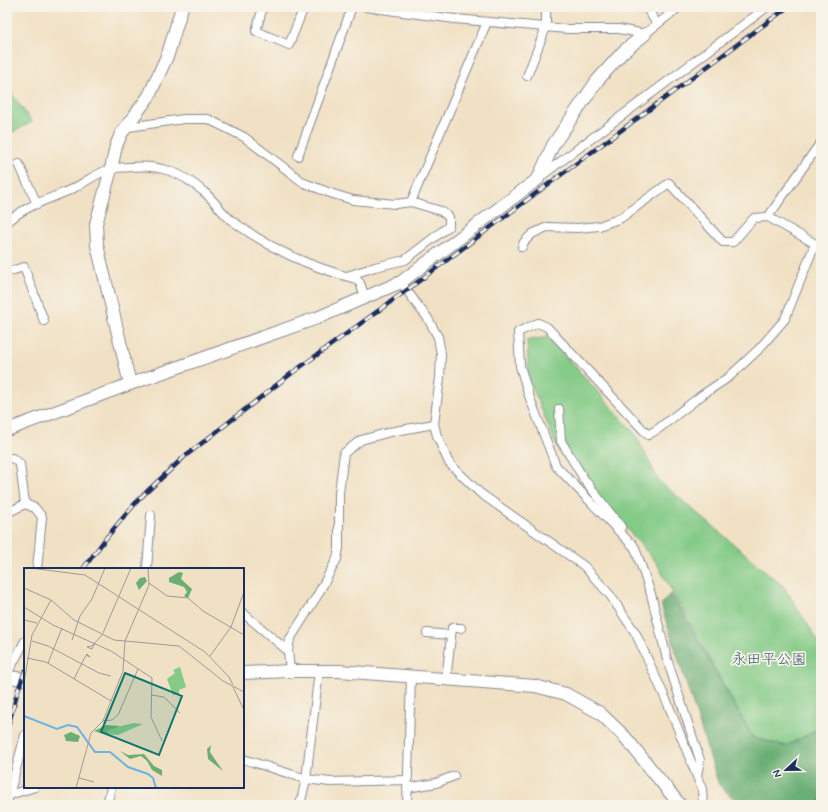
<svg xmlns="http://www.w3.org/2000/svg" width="828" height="812" viewBox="0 0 828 812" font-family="Mynerve,'Klee One',sans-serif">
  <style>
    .green { fill: #84cb87; stroke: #507d72 }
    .forest { fill: #6baf74; stroke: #436f69 }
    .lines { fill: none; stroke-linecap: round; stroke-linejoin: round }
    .street-casing { stroke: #868891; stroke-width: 10 }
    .secondary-casing { stroke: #868891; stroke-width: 14 }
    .street { stroke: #fff; stroke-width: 8 }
    .secondary { stroke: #fff; stroke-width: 12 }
    .rail-casing { stroke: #1b2f5e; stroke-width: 4.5 }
    .rail { stroke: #f7f3e8; stroke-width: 3; stroke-dasharray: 9; stroke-linecap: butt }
    .labels { text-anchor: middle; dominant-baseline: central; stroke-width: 3.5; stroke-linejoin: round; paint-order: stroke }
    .park-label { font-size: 15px; fill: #355668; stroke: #f7f3e8 }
    .inset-river { fill: none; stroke: #6bb3e2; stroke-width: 2 }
    .inset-road { fill: none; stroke: #9b9a9b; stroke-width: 1 }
    .view { fill: #0f766e; fill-opacity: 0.15; stroke: #0f766e; stroke-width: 2 }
    .inset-edge { fill: none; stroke: #1b2f5e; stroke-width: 2 }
  </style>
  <rect width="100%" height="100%" fill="#f7f3e8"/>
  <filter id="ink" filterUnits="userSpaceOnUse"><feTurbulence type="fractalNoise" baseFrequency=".025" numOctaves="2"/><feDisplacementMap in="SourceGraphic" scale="8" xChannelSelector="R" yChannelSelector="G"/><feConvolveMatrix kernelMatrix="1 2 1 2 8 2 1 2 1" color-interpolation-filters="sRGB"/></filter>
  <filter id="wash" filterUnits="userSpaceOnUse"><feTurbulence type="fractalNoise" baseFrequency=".012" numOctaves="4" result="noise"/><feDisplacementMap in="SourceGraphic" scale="16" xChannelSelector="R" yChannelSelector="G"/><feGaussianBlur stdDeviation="0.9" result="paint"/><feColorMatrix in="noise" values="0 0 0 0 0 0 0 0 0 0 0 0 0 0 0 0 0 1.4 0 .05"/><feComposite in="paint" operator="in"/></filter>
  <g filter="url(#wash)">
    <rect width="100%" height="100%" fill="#f1e1c4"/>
    <g class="green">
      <polygon points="7,87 32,122 7,135"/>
      <polygon points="549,337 636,435 658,480 784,587 818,641 821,656 820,728 786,746 753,738 656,562 559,452 529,379 527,340"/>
    </g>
    <polygon class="forest" points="671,593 753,738 786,746 820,728 821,726 821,805 741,805 719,785 661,605"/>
  </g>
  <g filter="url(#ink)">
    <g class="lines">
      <defs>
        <g id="street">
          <polyline points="263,7 256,31 289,45 304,7"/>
          <polyline points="366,7 455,19 567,29 619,29 645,34 679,7"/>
          <polyline points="646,7 657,24"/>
          <polyline points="527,76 546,27 546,7"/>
          <polyline points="128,127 184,119 208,119 244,137 304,183 333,194 353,200 395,204 411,202 441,211 449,217 449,226 405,260 375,267 347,276"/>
          <polyline points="298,156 352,7"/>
          <polyline points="19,164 37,204"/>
          <polyline points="540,177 767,7"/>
          <polyline points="411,202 487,22"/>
          <polyline points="768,217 821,142"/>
          <path d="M7,223C24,205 52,199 74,188C86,182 98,172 111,169C117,167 124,168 129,167C160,164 181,172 204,192C214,200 221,212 231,220C272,250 308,266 356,279L360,283L365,297"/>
          <polyline points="522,247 524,242 532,234 547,227 578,228 599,226 621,218 669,183 723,242 733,242 754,218 768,217 821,247"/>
          <polyline points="7,272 24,267 44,321"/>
          <polyline points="401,282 418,306 427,317 438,337 441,354 440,378 434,424 437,436 449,463 480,493 584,566 610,595 636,634 668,704 702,789 703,805"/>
          <polyline points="559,409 561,441 584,479 621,527"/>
          <polyline points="7,458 12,458 20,464 25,504"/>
          <polyline points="7,513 25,504 35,508 42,517 37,569"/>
          <polyline points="632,543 635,548 651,594 667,659 700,760 697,775"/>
          <polyline points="635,548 556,466 529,396 520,366 518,332 538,323 547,327 648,435 658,429 702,395 729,377 759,349 785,319 815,244"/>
          <polyline points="147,569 151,515"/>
          <polyline points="243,613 288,651"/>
          <polyline points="427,633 451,635"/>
          <polyline points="290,671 288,651 290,639 317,596 337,559 339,548 339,493 344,453 361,440 390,432 434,424"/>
          <polyline points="7,674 25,641"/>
          <polyline points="446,680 452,628 461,628"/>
          <polyline points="243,759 306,779 330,782 407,780"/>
          <polyline points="407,788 436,783 454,776"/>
          <polyline points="9,795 35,787"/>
          <polyline points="7,803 25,735"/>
          <polyline points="107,805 111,787"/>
          <polyline points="300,805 306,779 319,671"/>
          <polyline points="407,805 411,677"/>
        </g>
        <g id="secondary">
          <polyline points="130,384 97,245 96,224 111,169 116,146 121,134 149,96 168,54 182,7"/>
          <polyline points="7,430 130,384 317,318 401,282 538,179 553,145 597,81 623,52 645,34"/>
          <polyline points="243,673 290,671 339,671 535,686 566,694 600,713 625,737 680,805"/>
          <polyline points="7,677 25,679"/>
        </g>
      </defs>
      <use href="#street" class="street-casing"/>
      <use href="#secondary" class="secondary-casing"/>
      <use href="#street" class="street"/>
      <use href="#secondary" class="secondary"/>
      <defs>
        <g id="rail">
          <polyline points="83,569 106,538 139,499 184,457 292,373 407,290 535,194 788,7"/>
          <polyline points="7,730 18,690 25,671"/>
        </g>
      </defs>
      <use href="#rail" class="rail-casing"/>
      <use href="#rail" class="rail"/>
    </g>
  </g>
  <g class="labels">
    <g class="park-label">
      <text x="769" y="660">永田平公園</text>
    </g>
  </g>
  <g transform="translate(24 568)">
    <rect width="220" height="220" fill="#f1e1c4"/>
    <path d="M156,99L162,119L155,122V126L149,127L143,111L151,105L149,102ZM110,155L119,156L94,167L83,166L84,161Z" fill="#84cb87"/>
    <path d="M155,4L159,5L157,11L168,21L164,30L160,28L163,24L160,19L145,14V10ZM116,10L121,9L123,13L115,22L112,15ZM82,157L96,158L83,163L85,167L92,170L70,163ZM47,164L56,168L54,174L42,173L40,167ZM187,177L186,184L199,203L184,191L183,181ZM96,183L104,187L120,186L130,198L138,202V208L128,202L123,193L117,188L106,191Z" fill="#6baf74"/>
    <path class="inset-river" d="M0,148L33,161L44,157L53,159L71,184H86L104,199L124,206L129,210L132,220"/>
    <path class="inset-road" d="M6,0L61,7L181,84L205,109L209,117M125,15L143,28L164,30L179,43L220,67M0,20L27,32L50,52L90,72L155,78L199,113L220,124M0,39L29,57L87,83L128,110L127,149L138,173M0,52L13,55M79,65L107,0M48,72L56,48L68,31L81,0M8,73L24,78L75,105L87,108M101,73L125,17L124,0M71,75L68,81L63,79L68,78L79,66M186,88L207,59L220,24M3,90L22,94L87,133L79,153L67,165L52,220M24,95L38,60M50,111L61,89L63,86L66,89L62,87M0,115L8,67L27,32M209,119L220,142M127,127L140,129L156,145M87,133L99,103L101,73M79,153L88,152L94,147L114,101M55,210L70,214"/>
    <path class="view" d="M101,105L158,128L135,187L77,164Z"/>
    <rect width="220" height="220" class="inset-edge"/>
  </g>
  <rect width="828" height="812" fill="none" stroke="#f7f3e8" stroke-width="24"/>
  <g transform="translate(786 770) rotate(248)" stroke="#f7f3e8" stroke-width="3" paint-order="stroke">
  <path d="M0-3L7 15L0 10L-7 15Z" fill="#1b2f5e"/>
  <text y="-6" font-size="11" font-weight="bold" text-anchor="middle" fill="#1b2f5e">N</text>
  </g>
</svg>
